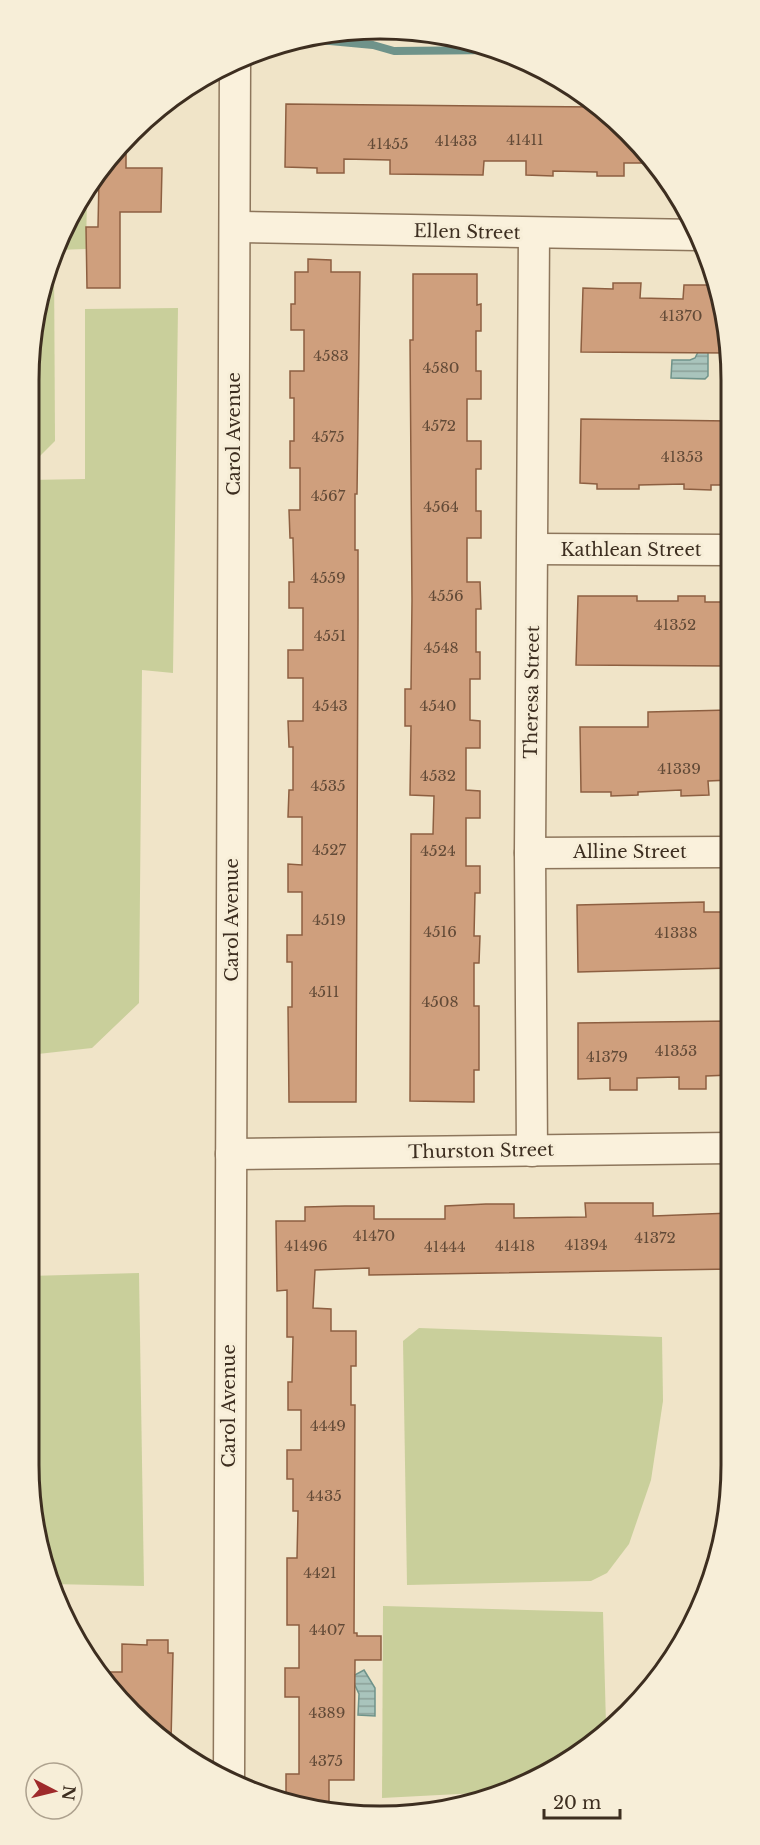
<svg xmlns="http://www.w3.org/2000/svg" width="760" height="1845" viewBox="0 0 760 1845" font-family="'Libre Baskerville',serif">
  <style>
    .green { fill: #c9cf9b }
    .water { fill: url(#water-rules); stroke: #6f938a; stroke-width: 1.5 }
    .lines { fill: none; stroke-linecap: round; stroke-linejoin: round }
    .stream { stroke: #6f938a; stroke-width: 8 }
    .building { fill: #cf9f7d; stroke: #8d5f41; stroke-width: 1.5 }
    .street-casing { stroke: #8d765c; stroke-width: 33 }
    .street { stroke: #faf1dc; stroke-width: 30 }
    .labels { text-anchor: middle; dominant-baseline: central; stroke-width: 6; stroke-linejoin: round; paint-order: stroke }
    .number-label { font-size: 15px; fill: #624a37 }
    .street-label { font-size: 18px; fill: #3d2e20; stroke: #f7eed8 }
    .rim { fill: none; stroke: #3d2e20; stroke-width: 3 }
  </style>
  <defs>
    <pattern id="water-rules" width="6" height="5" patternUnits="userSpaceOnUse" patternTransform="scale(1.5)"><rect width="6" height="5" fill="#a9c4bc"/><path d="M0 2.5h6" fill="none" stroke="#8ba098"/></pattern>
  </defs>
  <rect width="100%" height="100%" fill="#f0e4c8"/>
  <g class="green">
    <polygon points="87,198 86,249 57,250"/>
    <polygon points="54,256 55,441 34,462 29,462 29,380 47,267"/>
    <polygon points="178,308 173,673 142,670 139,1003 92,1048 29,1055 29,480 85,479 85,309"/>
    <polygon points="139,1273 144,1586 51,1584 47,1578 29,1465 29,1276"/>
    <polygon points="419,1328 662,1337 663,1401 651,1480 629,1544 607,1573 591,1581 407,1585 403,1341"/>
    <polygon points="383,1606 603,1612 606,1725 556,1769 497,1792 382,1798"/>
  </g>
  <g class="water">
    <polygon points="698,352 708,352 708,376 705,379 671,378 672,360 690,360 695,358"/>
    <polygon points="364,1670 375,1688 375,1716 358,1715 359,1694 351,1677"/>
  </g>
  <g class="lines">
    <polyline class="stream" points="319,40 373,45 394,51 498,50"/>
  </g>
  <g class="building">
    <polygon points="286,104 597,107 644,148 654,163 624,163 624,176 597,176 597,172 553,171 553,176 526,175 526,161 484,161 483,175 390,174 390,160 344,159 344,173 317,173 317,168 285,167"/>
    <polygon points="126,140 126,168 162,168 161,212 120,212 120,288 87,288 86,227 98,227 99,178 116,148"/>
    <polygon points="308,259 331,260 331,272 360,272 357,494 355,494 355,550 358,550 358,619 356,1102 289,1102 288,1007 292,1007 292,962 287,962 287,935 302,935 302,892 288,892 288,864 302,865 302,817 288,817 289,790 293,790 293,747 289,747 288,721 303,721 303,678 288,678 288,650 303,650 303,608 289,608 289,582 294,582 293,538 290,538 289,510 300,510 300,468 290,468 290,441 294,441 294,398 290,398 290,371 304,371 304,330 291,330 291,304 295,304 295,272 308,272"/>
    <polygon points="413,274 477,274 477,305 481,304 481,331 476,331 476,371 481,371 481,399 467,399 467,441 481,441 481,469 476,469 476,511 481,511 481,538 467,538 467,582 480,582 481,609 476,609 476,652 480,652 480,679 470,679 470,720 480,721 480,748 466,748 466,790 480,791 480,818 466,818 466,866 480,866 480,893 475,893 474,936 480,936 479,963 474,963 474,1006 479,1006 479,1070 474,1070 474,1102 410,1101 411,834 433,834 434,796 410,795 411,726 405,726 405,689 411,689 412,600 410,340 413,340"/>
    <polygon points="613,283 641,283 640,298 683,299 684,285 715,285 728,334 728,353 581,352 583,288 613,289"/>
    <polygon points="581,419 729,421 729,485 711,485 711,490 684,489 684,484 639,485 639,489 597,489 597,484 580,483"/>
    <polygon points="578,596 637,596 637,601 678,601 678,596 705,596 705,602 729,602 729,666 576,665"/>
    <polygon points="729,710 730,780 708,781 709,795 681,796 681,790 638,792 638,795 611,796 611,792 581,792 580,727 648,727 648,712"/>
    <polygon points="704,902 704,912 730,912 730,968 578,972 577,905"/>
    <polygon points="730,1021 730,1075 706,1076 706,1089 679,1089 679,1077 637,1078 637,1090 610,1090 610,1078 578,1079 578,1023"/>
    <polygon points="585,1203 653,1203 653,1216 731,1213 731,1269 369,1275 369,1268 315,1270 313,1308 331,1309 331,1331 356,1331 356,1366 351,1366 351,1405 355,1405 354,1633 357,1633 357,1636 381,1636 381,1660 355,1660 354,1780 329,1780 329,1803 303,1803 286,1797 286,1774 299,1774 299,1697 285,1697 285,1668 299,1668 299,1625 287,1625 287,1558 297,1558 298,1511 293,1511 293,1479 287,1479 287,1450 301,1450 301,1410 288,1410 288,1382 292,1382 293,1337 287,1337 287,1290 277,1291 276,1221 305,1221 305,1207 345,1206 374,1206 374,1219 445,1219 445,1206 486,1204 514,1204 514,1218 586,1217"/>
    <polygon points="147,1640 168,1640 168,1653 173,1653 171,1742 116,1696 102,1672 122,1672 122,1644 147,1645"/>
  </g>
  <g class="lines">
    <defs>
      <g id="street">
        <polyline points="236,227 698,235"/>
        <polyline points="533,549 729,550"/>
        <polyline points="530,853 730,852"/>
        <polyline points="532,1151 530,853 534,233"/>
        <polyline points="231,1154 731,1148"/>
        <polyline points="229,1778 235,62"/>
      </g>
    </defs>
    <use href="#street" class="street-casing"/>
    <use href="#street" class="street"/>
  </g>
  <g class="labels">
    <g class="number-label">
      <text x="525" y="139">41411</text>
      <text x="456" y="140">41433</text>
      <text x="388" y="143">41455</text>
      <text x="681" y="315">41370</text>
      <text x="331" y="355">4583</text>
      <text x="441" y="367">4580</text>
      <text x="439" y="425">4572</text>
      <text x="328" y="436">4575</text>
      <text x="682" y="456">41353</text>
      <text x="328" y="495">4567</text>
      <text x="441" y="506">4564</text>
      <text x="328" y="577">4559</text>
      <text x="446" y="595">4556</text>
      <text x="675" y="624">41352</text>
      <text x="330" y="635">4551</text>
      <text x="441" y="647">4548</text>
      <text x="330" y="705">4543</text>
      <text x="438" y="705">4540</text>
      <text x="679" y="768">41339</text>
      <text x="438" y="775">4532</text>
      <text x="328" y="785">4535</text>
      <text x="329" y="849">4527</text>
      <text x="438" y="850">4524</text>
      <text x="329" y="919">4519</text>
      <text x="440" y="931">4516</text>
      <text x="676" y="932">41338</text>
      <text x="324" y="991">4511</text>
      <text x="440" y="1001">4508</text>
      <text x="676" y="1050">41353</text>
      <text x="607" y="1056">41379</text>
      <text x="374" y="1235">41470</text>
      <text x="655" y="1237">41372</text>
      <text x="586" y="1244">41394</text>
      <text x="306" y="1245">41496</text>
      <text x="515" y="1245">41418</text>
      <text x="445" y="1246">41444</text>
      <text x="328" y="1425">4449</text>
      <text x="324" y="1495">4435</text>
      <text x="320" y="1572">4421</text>
      <text x="327" y="1629">4407</text>
      <text x="327" y="1712">4389</text>
      <text x="326" y="1760">4375</text>
    </g>
    <g class="street-label">
      <text transform="translate(467 232) rotate(1)">Ellen Street</text>
      <text transform="translate(234 434) rotate(-90)">Carol Avenue</text>
      <text x="631" y="550">Kathlean Street</text>
      <text transform="translate(532 692) rotate(-89)">Theresa Street</text>
      <text x="630" y="852">Alline Street</text>
      <text transform="translate(232 920) rotate(-90)">Carol Avenue</text>
      <text transform="translate(481 1151) rotate(-1)">Thurston Street</text>
      <text transform="translate(229 1406) rotate(-90)">Carol Avenue</text>
    </g>
  </g>
  <path d="M0 0H760V1845H0ZM380 39H380A341 341 0 0 1 721 380V1465A341 341 0 0 1 380 1806H380A341 341 0 0 1 39 1465V380A341 341 0 0 1 380 39Z" fill="#f7eed8" fill-rule="evenodd"/>
  <path class="rim" d="M380 39H380A341 341 0 0 1 721 380V1465A341 341 0 0 1 380 1806H380A341 341 0 0 1 39 1465V380A341 341 0 0 1 380 39Z"/>
  <g transform="translate(54 1791) rotate(97)"><circle r="28" fill="#f7eed8" stroke="#ada18e" stroke-width="1.5"/>
  <path d="M0-4.5L10 22L0 15L-10 22Z" fill="#9e2a2b"/>
  <text y="-9" font-size="16" font-weight="bold" text-anchor="middle" fill="#3d2e20">N</text>
  </g>
  <path d="M544 1809v9h76v-9" fill="none" stroke="#3d2e20" stroke-width="3"/>
  <text x="553" y="1809" font-size="18" fill="#3d2e20" stroke="#f7eed8" stroke-width="4.5" paint-order="stroke">20 m</text>
</svg>
